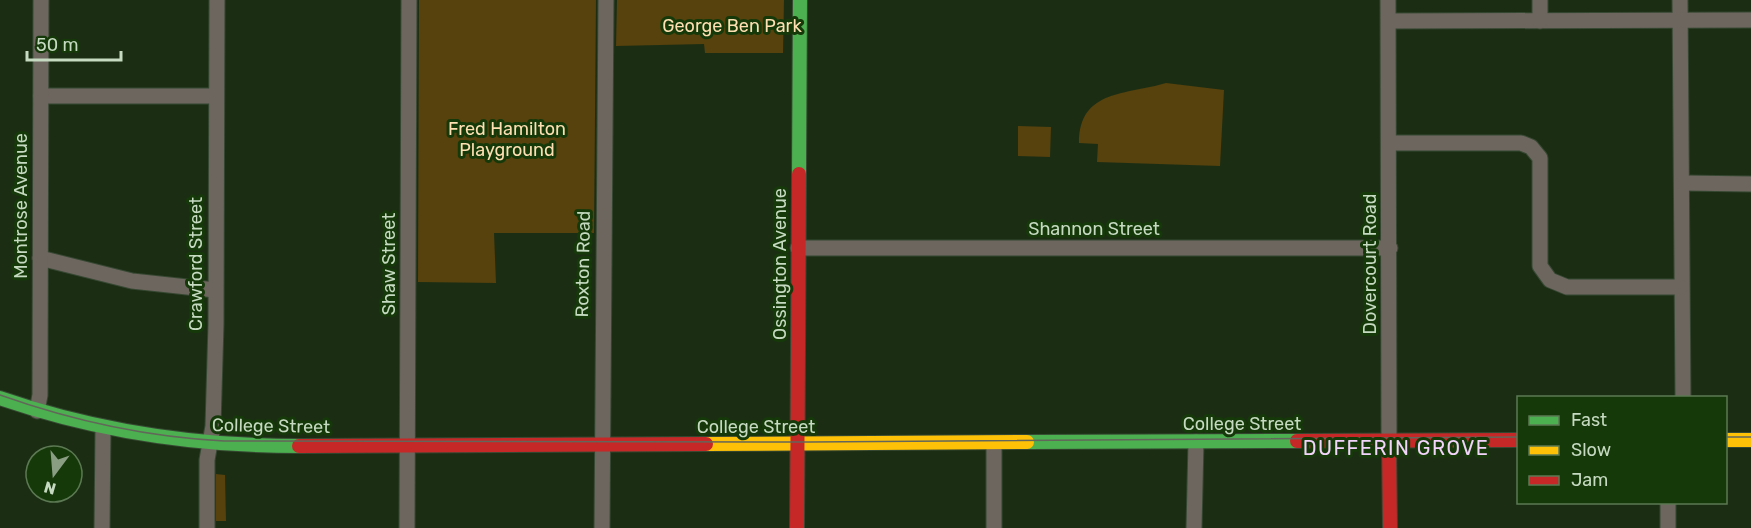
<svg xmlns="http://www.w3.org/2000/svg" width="1751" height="528" viewBox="0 0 1751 528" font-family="Rubik,sans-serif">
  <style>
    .green { fill: #57410d }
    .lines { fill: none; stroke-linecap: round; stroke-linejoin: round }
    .street-casing { stroke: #374832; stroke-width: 17 }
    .fast-casing { stroke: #374832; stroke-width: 16 }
    .slow-casing { stroke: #374832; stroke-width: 16 }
    .jam-casing { stroke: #374832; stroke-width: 16 }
    .street { stroke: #6d665f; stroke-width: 15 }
    .fast { stroke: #4caf50; stroke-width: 14 }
    .slow { stroke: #ffc107; stroke-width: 14 }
    .jam { stroke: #c62828; stroke-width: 14 }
    .tram { stroke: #63665a; stroke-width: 1.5 }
    .labels { text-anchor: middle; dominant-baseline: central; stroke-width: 6; stroke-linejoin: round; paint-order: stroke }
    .park-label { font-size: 18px; fill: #fddfb1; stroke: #16390a }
    .street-label { font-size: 18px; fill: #c5dac0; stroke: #16390a }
    .neighbourhood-label { font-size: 20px; letter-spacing: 1.5px; fill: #f2d4fa; stroke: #16390a }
  </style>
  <rect width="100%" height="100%" fill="#1b2e14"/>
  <g class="green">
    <polygon points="419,0 596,0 594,233 494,233 496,283 418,282"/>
    <polygon points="617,0 784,0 783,53 705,53 704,44 616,46"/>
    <path d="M1166,83L1224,90L1220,166L1097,162L1098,144L1079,143C1079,89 1127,95 1166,83Z"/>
    <polygon points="1018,126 1051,127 1050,157 1018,156"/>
    <polygon points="216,474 225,475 226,521 216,521"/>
  </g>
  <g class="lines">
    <defs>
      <g id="street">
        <polyline points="1388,0 1389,442"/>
        <polyline points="1680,0 1683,398"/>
        <polyline points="1389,21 1751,20"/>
        <polyline points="1540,21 1540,0"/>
        <polyline points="41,96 216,96"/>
        <polyline points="1389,143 1521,143 1531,147 1540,158 1540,266 1550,280 1567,287 1680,287"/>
        <polyline points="1683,183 1751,184"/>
        <polyline points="798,248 1390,248"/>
        <polyline points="40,258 132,281 215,290"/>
        <polyline points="37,411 40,395 41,0"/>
        <polyline points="102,528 103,429"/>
        <polyline points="207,528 207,460 213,426 216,324 217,0"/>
        <polyline points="407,528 409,0"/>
        <polyline points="602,528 606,0"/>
        <polyline points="994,528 994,444"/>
        <polyline points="1194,528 1196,442"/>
        <polyline points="1668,528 1668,502"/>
      </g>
      <g id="fast">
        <polyline points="799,174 800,0"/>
        <path d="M0,398C96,431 197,446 299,446"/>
        <polyline points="1027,442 1297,441"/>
      </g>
      <g id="slow">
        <polyline points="1726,440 1751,440"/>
        <polyline points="706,444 1027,442"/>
      </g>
      <g id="jam">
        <polyline points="1297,441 1518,440"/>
        <polyline points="1389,442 1390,528"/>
        <polyline points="299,446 706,444"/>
        <polyline points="797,528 799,174"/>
      </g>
    </defs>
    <use href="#street" class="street-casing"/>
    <use href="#fast" class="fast-casing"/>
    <use href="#slow" class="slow-casing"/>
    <use href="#jam" class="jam-casing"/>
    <use href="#street" class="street"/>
    <use href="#fast" class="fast"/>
    <use href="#slow" class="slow"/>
    <use href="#jam" class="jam"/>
    <g class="tram">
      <path d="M0,395C73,421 146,437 224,441L809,442L1518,437"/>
      <polyline points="1726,437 1751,437"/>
    </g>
  </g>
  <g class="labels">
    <g class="park-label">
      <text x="732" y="26">George Ben Park</text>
      <text x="507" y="129">Fred Hamilton<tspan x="507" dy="21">Playground</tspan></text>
    </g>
    <g class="street-label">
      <text transform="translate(21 206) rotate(-90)">Montrose Avenue</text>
      <text x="1094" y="229">Shannon Street</text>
      <text transform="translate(196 264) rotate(-90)">Crawford Street</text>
      <text transform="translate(389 264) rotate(-90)">Shaw Street</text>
      <text transform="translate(583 264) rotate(-89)">Roxton Road</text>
      <text transform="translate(780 264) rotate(-90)">Ossington Avenue</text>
      <text transform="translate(1370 264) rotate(-90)">Dovercourt Road</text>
      <text x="1242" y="424">College Street</text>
      <text transform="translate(271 426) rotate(1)">College Street</text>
      <text x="756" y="427">College Street</text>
    </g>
    <g class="neighbourhood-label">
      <text x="1396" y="448">DUFFERIN GROVE</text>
    </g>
  </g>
  <rect x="1517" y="396" width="210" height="108" fill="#16390a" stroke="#5c7953" stroke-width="1.5"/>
  <rect x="1529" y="416" width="30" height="9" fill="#4caf50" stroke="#5c7953" stroke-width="1.5"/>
  <text x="1571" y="426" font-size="18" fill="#c5dac0">Fast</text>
  <rect x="1529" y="446" width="30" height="9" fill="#ffc107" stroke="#5c7953" stroke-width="1.5"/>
  <text x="1571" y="456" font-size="18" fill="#c5dac0">Slow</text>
  <rect x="1529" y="476" width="30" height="9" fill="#c62828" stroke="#5c7953" stroke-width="1.5"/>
  <text x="1571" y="486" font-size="18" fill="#c5dac0">Jam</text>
  <g transform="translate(54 474) rotate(196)"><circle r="28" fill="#16390a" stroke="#5c7953" stroke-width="1.5"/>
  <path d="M0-4.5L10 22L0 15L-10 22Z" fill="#8a9e84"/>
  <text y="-9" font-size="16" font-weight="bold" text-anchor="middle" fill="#c5dac0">N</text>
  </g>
  <path d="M27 51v9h94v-9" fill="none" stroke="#c5dac0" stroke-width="3"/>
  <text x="36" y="51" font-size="18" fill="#c5dac0" stroke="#16390a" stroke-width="4.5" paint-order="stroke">50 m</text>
</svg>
